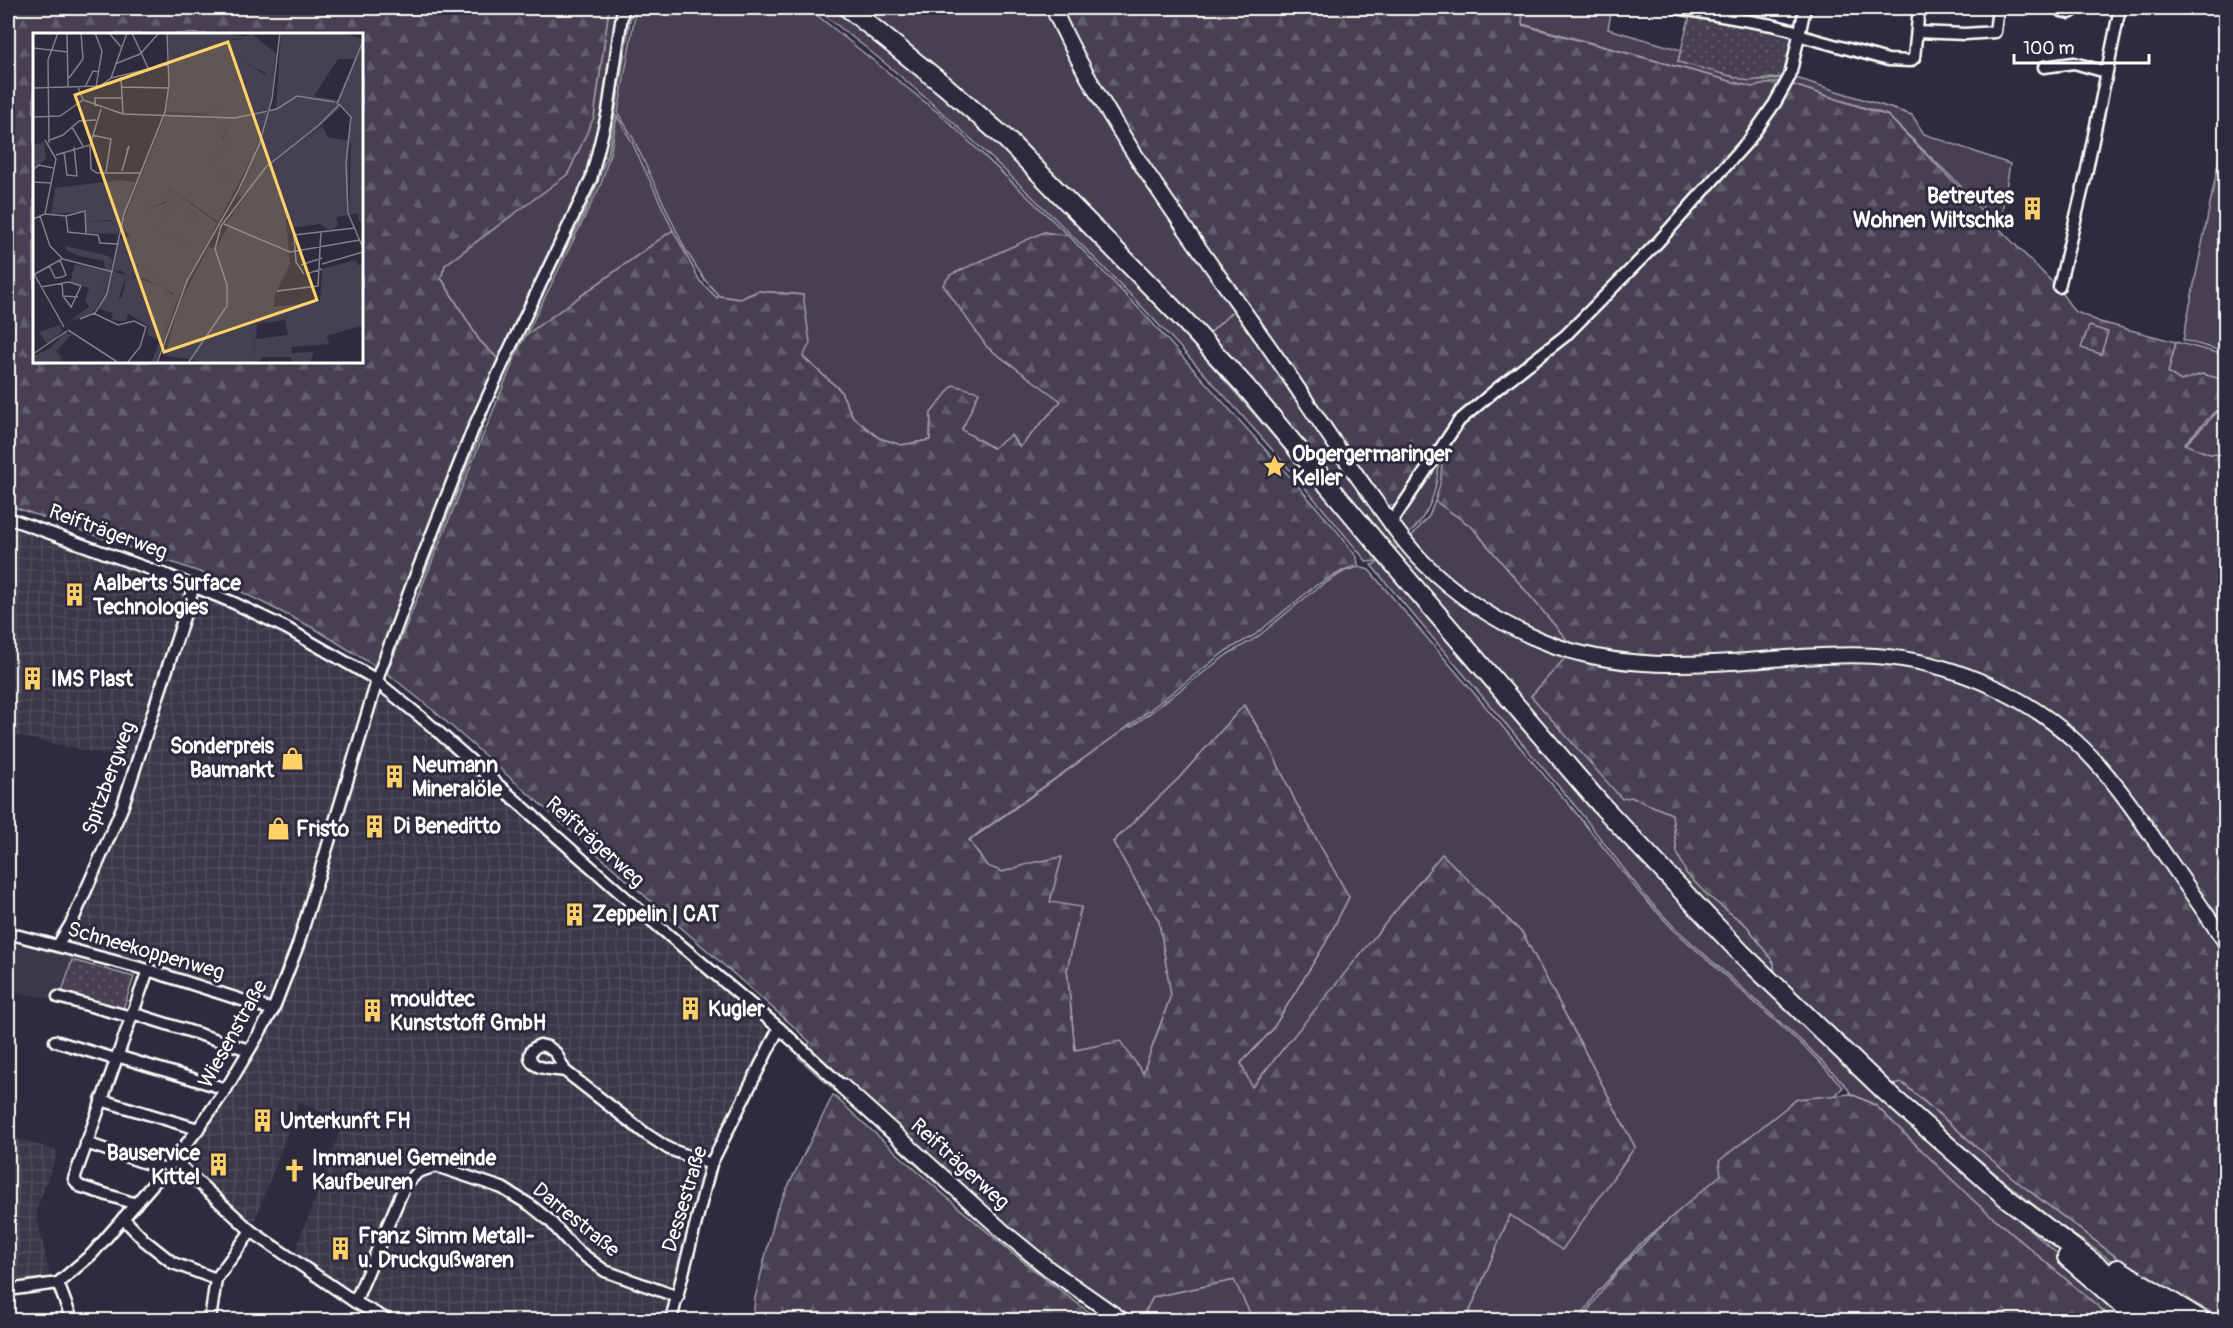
<svg xmlns="http://www.w3.org/2000/svg" width="2233" height="1328" viewBox="0 0 2233 1328" font-family="Pangolin,sans-serif">
  <style>
    .built { fill: #3c3749 }
    .industrial { fill: url(#industrial-grid) }
    .green { fill: #464152; stroke: #a2a0a8; stroke-width: 1.5 }
    .forest { fill: url(#forest-firs); stroke: #a2a0a8; stroke-width: 1.5; fill-rule: evenodd }
    .cemetery { fill: url(#cemetery-stones); stroke: #a2a0a8; stroke-width: 1.5 }
    .park { fill: url(#park-dots); stroke: #a2a0a8; stroke-width: 1.5 }
    .lines { fill: none; stroke-linecap: round; stroke-linejoin: round }
    .street-casing { stroke: #fff; stroke-width: 15 }
    .secondary-casing { stroke: #fff; stroke-width: 18 }
    .highway-casing { stroke: #fff; stroke-width: 22 }
    .street { stroke: #2f2a3d; stroke-width: 10 }
    .secondary { stroke: #2f2a3d; stroke-width: 14 }
    .highway { stroke: #2f2a3d; stroke-width: 18 }
    .labels { text-anchor: middle; dominant-baseline: central; stroke-width: 6; stroke-linejoin: round; paint-order: stroke }
    .poi-label { font-size: 21px; font-weight: bold; fill: #fff; stroke: #2f2a3d; text-anchor: start }
    .street-label { font-size: 21px; fill: #fff; stroke: #2f2a3d }
    .inset-road { fill: none; stroke: #827f8b; stroke-width: 1.5 }
    .view { fill: #ffd166; fill-opacity: 0.15; stroke: #ffd166; stroke-width: 3 }
    .inset-edge { fill: none; stroke: #fff; stroke-width: 3 }
  </style>
  <defs>
    <pattern id="industrial-grid" width="8" height="8" patternUnits="userSpaceOnUse" patternTransform="scale(1.5)"><rect width="8" height="8" fill="#3c3749"/><path d="M0 4h8M4 0v8" fill="none" stroke="#504b5b"/></pattern>
    <pattern id="forest-firs" width="22" height="20" patternUnits="userSpaceOnUse" patternTransform="scale(1.5)"><rect width="22" height="20" fill="#464152"/><path d="M5 1l3.5 6h-7zM16 11l3.5 6h-7z" fill="#625e6c"/></pattern>
    <pattern id="cemetery-stones" width="16" height="16" patternUnits="userSpaceOnUse" patternTransform="scale(1.5)"><rect width="16" height="16" fill="#464152"/><path d="M2 7V4a2 2 0 0 1 4 0v3zM10 15v-3a2 2 0 0 1 4 0v3z" fill="#625e6c"/></pattern>
    <pattern id="park-dots" width="8" height="8" patternUnits="userSpaceOnUse" patternTransform="scale(1.5)"><rect width="8" height="8" fill="#464152"/><path d="M2 2h.1M6 6h.1" fill="none" stroke="#625e6c" stroke-width="1.8" stroke-linecap="round"/></pattern>
  </defs>
  <rect width="100%" height="100%" fill="#2f2a3d"/>
  <filter id="ink" filterUnits="userSpaceOnUse"><feTurbulence type="fractalNoise" baseFrequency=".0167" numOctaves="2"/><feDisplacementMap in="SourceGraphic" scale="12" xChannelSelector="R" yChannelSelector="G"/><feConvolveMatrix kernelMatrix="1 2 1 2 8 2 1 2 1" color-interpolation-filters="sRGB"/></filter>
  <g filter="url(#ink)">
    <polygon class="built" points="8,935 74,953 62,992 55,991 52,999 8,991"/>
    <g class="industrial">
      <polygon points="21,527 168,580 247,613 309,645 374,684 389,695 772,1034 715,1147 668,1320 394,1320 357,1300 293,1258 343,1122 299,1102 252,1228 179,1160 278,1007 61,943 91,885 134,761 8,734 8,543 10,535"/>
      <polygon points="8,1136 58,1151 36,1211 51,1281 8,1287"/>
    </g>
    <g class="green">
      <polygon points="609,8 619,8 603,118 588,177 499,360 479,340 441,278 445,265 594,117"/>
      <polygon points="626,8 632,8 616,110 611,109"/>
      <polygon points="636,8 808,8 941,115 1069,236 1044,232 987,347 1062,401 1019,448 993,448 931,413 930,440 901,445 879,438 853,417 840,390 803,357 803,295 758,291 740,299 719,296 704,279 685,249 633,138 618,113"/>
      <path d="M814,8H835L872,36L999,145L1119,263L1180,329L1380,559L1377,561L1367,562C1259,430 1144,303 1020,185C954,122 887,61 814,8Z"/>
      <polygon points="860,8 1048,8 1235,309 1208,335 1127,249 1057,179"/>
      <polygon points="1523,8 1612,8 1608,29 1681,50 1678,61 1764,81 1790,76 1912,115 1924,134 2010,164 2000,224 1887,115 1781,81 1752,87 1522,24"/>
      <polygon points="610,114 615,115 609,149 598,183 584,214 515,349 481,431 477,429 512,349 594,180 604,148"/>
      <polygon points="617,116 631,140 673,230 526,335 601,184 611,150"/>
      <polygon points="2225,129 2226,352 2225,352 2183,340"/>
      <polygon points="2176,342 2225,355 2225,380 2202,374 2181,381 2168,373"/>
      <polygon points="2225,404 2225,455 2209,454 2185,445"/>
      <polygon points="476,431 481,433 420,586 415,583"/>
      <path d="M1439,458C1438,490 1430,515 1406,537L1398,526L1410,501Z"/>
      <polygon points="1435,501 1472,527 1574,648 1551,641 1464,594 1408,540 1429,516"/>
      <polygon points="1400,545 1422,568 1568,656 1531,696 1631,797 1672,814 1677,852 1707,895 1747,926 1774,963 1775,977 1607,801 1394,550"/>
      <path d="M1382,561C1497,696 1610,834 1735,959C1862,1087 1999,1203 2134,1320H2114L1975,1202L1875,1105L1851,1094L1846,1086L1811,1050L1674,927L1644,895L1576,807L1371,565Z"/>
      <polygon points="1359,567 1369,570 1572,808 1642,896 1673,929 1810,1052 1843,1087 1835,1096 1797,1099 1721,1175 1640,1244 1597,1293 1579,1320 1466,1320 1510,1215 1635,1147 1523,934 1442,854 1252,1088 1241,1063 1272,1030 1325,944 1349,897 1296,803 1271,750 1245,705 1178,779 1113,842 1159,921 1171,995 1143,1073 1075,1050 1067,970 1081,908 1050,903 1031,863 1003,872 987,867 969,841 1129,726 1131,727 1228,654 1256,638 1317,588 1345,571"/>
      <polygon points="800,1055 939,1181 937,1184 798,1057"/>
      <polygon points="1902,1083 2019,1183 2131,1268 2224,1320 2205,1320 2128,1272 2060,1225 2015,1190 1892,1085"/>
      <polygon points="993,1228 1113,1320 1107,1320 1044,1276 991,1231"/>
      <polygon points="1235,1280 1250,1313 1249,1320 1141,1320 1153,1297"/>
    </g>
    <g class="forest">
      <path d="M8,8H609L594,117L568,174L445,265L441,278L479,340L499,360L410,578L376,667L317,630L208,575L8,505ZM34,34H362V362H34Z"/>
      <polygon points="1057,8 1523,8 1522,25 1752,87 1781,81 1888,116 2058,288 2074,311 2100,322 2176,342 2168,373 2181,381 2202,374 2225,380 2225,401 2184,444 2209,454 2226,455 2225,1320 2131,1268 2019,1183 1903,1083 1892,1085 1819,1020 1775,977 1774,963 1747,926 1707,895 1686,873 1677,852 1672,814 1631,797 1622,799 1531,696 1574,648 1472,527 1435,501 1440,484 1443,450 1400,505 1384,506 1097,87"/>
      <polygon points="673,230 700,281 717,298 719,296 740,299 758,291 803,295 810,343 803,357 840,390 853,417 879,438 901,445 930,440 931,413 953,385 979,392 962,430 993,448 1011,435 1020,447 1061,401 987,347 943,285 950,275 1044,232 1069,236 1146,316 1283,469 1337,531 1357,557 1358,565 1344,570 1315,586 1255,635 1226,651 1129,726 969,840 987,866 1003,872 1031,863 1062,857 1050,902 1081,907 1067,970 1075,1050 1120,1041 1143,1073 1171,995 1159,921 1113,842 1178,779 1244,705 1271,750 1296,803 1349,897 1325,944 1272,1030 1241,1063 1252,1087 1442,854 1523,934 1635,1147 1562,1250 1510,1215 1466,1320 1249,1320 1250,1313 1234,1280 1153,1297 1141,1320 1130,1320 1051,1264 938,1168 806,1048 810,1042 792,1025 434,711 387,673 484,433 518,350 526,335"/>
      <polygon points="1235,309 1400,545 1394,550 1208,335"/>
      <path d="M1851,1094L1875,1105L1975,1202L2114,1320H1582C1618,1262 1669,1218 1721,1175L1719,1161L1797,1099Z"/>
      <path d="M833,1095C919,1174 1006,1252 1100,1320H753L755,1298L777,1209Z"/>
    </g>
    <polygon class="cemetery" points="2089,326 2108,332 2101,354 2081,348"/>
    <g class="park">
      <polygon points="1691,11 1800,33 1790,76 1749,81 1678,62"/>
      <polygon points="72,960 134,977 123,1009 62,992"/>
    </g>
    <g class="lines">
      <defs>
        <g id="street">
          <polyline points="1677,8 1772,25 1792,30 1805,37 1888,60 1910,61 1914,58 1919,8"/>
          <polyline points="2058,8 2061,11 2070,13 2078,8"/>
          <polyline points="1917,32 1965,34 1995,32 1998,8"/>
          <polyline points="2044,67 2074,63 2106,72"/>
          <polyline points="2059,287 2085,179 2120,8"/>
          <polyline points="8,518 169,576 234,603 286,628 370,676 427,722 652,921 779,1028 842,1086"/>
          <polyline points="1391,523 1459,421 1498,388 1565,336 1658,242 1749,140 1775,103 1790,76 1805,8"/>
          <polyline points="8,933 148,970 273,1010"/>
          <polyline points="58,945 72,922 122,808 194,586"/>
          <polyline points="58,997 131,1017"/>
          <polyline points="132,1013 249,1050"/>
          <polyline points="55,1041 115,1059"/>
          <polyline points="117,1056 226,1089"/>
          <path d="M565,1071C555,1069 530,1070 530,1056C530,1050 535,1047 540,1045L548,1047L556,1053L565,1071L646,1134L669,1149L711,1164"/>
          <polyline points="101,1100 198,1129"/>
          <polyline points="86,1143 166,1170"/>
          <polyline points="174,1160 251,1231 355,1302 388,1320"/>
          <polyline points="136,1204 79,1186 74,1179 148,970"/>
          <polyline points="123,1218 144,1240 173,1263 216,1279"/>
          <polyline points="58,1283 72,1320"/>
          <polyline points="8,1290 58,1283 92,1254 174,1160 198,1129 226,1089 273,1010 298,945 380,671 413,582 473,429 510,348 591,179 608,111 623,8"/>
          <polyline points="355,1302 405,1185 418,1172 436,1166 502,1188 530,1205 550,1221 574,1248 605,1271 678,1297"/>
          <polyline points="210,1320 216,1279 251,1231"/>
          <polyline points="671,1320 711,1164 779,1028"/>
        </g>
        <g id="secondary">
          <path d="M1053,8C1110,134 1202,250 1281,364C1313,411 1344,459 1378,505C1392,525 1406,545 1423,562C1458,597 1499,624 1545,642C1622,673 1705,664 1786,658C1815,656 1847,654 1876,656C1947,661 2022,692 2075,741C2109,772 2135,811 2161,849C2183,880 2204,911 2226,943"/>
          <polyline points="842,1086 1005,1233 1049,1269 1122,1320"/>
        </g>
        <g id="highway">
          <polyline points="848,8 945,86 1006,139 1183,319 1245,386 1389,558 1601,805 1742,954 1886,1092 2008,1199 2169,1320"/>
          <polyline points="2067,1257 2140,1320"/>
          <polyline points="2118,1269 2201,1320"/>
        </g>
      </defs>
      <use href="#street" class="street-casing"/>
      <use href="#secondary" class="secondary-casing"/>
      <use href="#highway" class="highway-casing"/>
      <use href="#street" class="street"/>
      <use href="#secondary" class="secondary"/>
      <use href="#highway" class="highway"/>
    </g>
  </g>
  <defs>
    <symbol id="building-bare" viewBox="-9 -9 18 18"><path d="M-4-6H4V6H1V3H-1V6H-4ZM-2.5-4.3h1.7v1.8h-1.7ZM.8-4.3h1.7v1.8H.8ZM-2.5-1h1.7V.8h-1.7ZM.8-1h1.7V.8H.8Z" fill="#ffd166" stroke="#2f2a3d" stroke-width="2.5" paint-order="stroke"/></symbol>
    <symbol id="sight-bare" viewBox="-9 -9 18 18"><path d="M0-6L1.8-2.2L6-1.7L2.9 1.2L3.7 5.4L0 3.3L-3.7 5.4L-2.9 1.2L-6-1.7L-1.8-2.2Z" fill="#ffd166" stroke="#2f2a3d" stroke-width="2.5" paint-order="stroke"/></symbol>
    <symbol id="shop-bare" viewBox="-9 -9 18 18"><path d="M-5-2.5h2.3a2.7 3.5 0 0 1 5.4 0H5L5.5 6h-11ZM-1.5-2.5h3a1.5 2.3 0 0 0-3 0Z" fill="#ffd166" stroke="#2f2a3d" stroke-width="2.5" paint-order="stroke"/></symbol>
    <symbol id="church-bare" viewBox="-9 -9 18 18"><path d="M-1.2-6h2.4v3.5h3.3v2.4h-3.3V6h-2.4V-.1h-3.3v-2.4h3.3Z" fill="#ffd166" stroke="#2f2a3d" stroke-width="2.5" paint-order="stroke"/></symbol>
  </defs>
  <g fill-rule="evenodd">
    <use href="#building-bare" x="2016" y="192" width="33" height="33"/>
    <use href="#sight-bare" x="1258" y="450" width="33" height="33"/>
    <use href="#building-bare" x="58" y="578" width="33" height="33"/>
    <use href="#building-bare" x="16" y="662" width="33" height="33"/>
    <use href="#shop-bare" x="276" y="742" width="33" height="33"/>
    <use href="#building-bare" x="378" y="760" width="33" height="33"/>
    <use href="#building-bare" x="358" y="810" width="33" height="33"/>
    <use href="#shop-bare" x="262" y="812" width="33" height="33"/>
    <use href="#building-bare" x="558" y="898" width="33" height="33"/>
    <use href="#building-bare" x="674" y="992" width="33" height="33"/>
    <use href="#building-bare" x="356" y="994" width="33" height="33"/>
    <use href="#building-bare" x="246" y="1104" width="33" height="33"/>
    <use href="#building-bare" x="202" y="1148" width="33" height="33"/>
    <use href="#church-bare" x="278" y="1154" width="33" height="33"/>
    <use href="#building-bare" x="324" y="1232" width="33" height="33"/>
  </g>
  <g class="labels">
    <g class="poi-label">
      <text x="2014" y="196" text-anchor="end">Betreutes<tspan x="2014" dy="24">Wohnen Wiltschka</tspan></text>
      <text x="1292" y="454">Obgergermaringer<tspan x="1292" dy="24">Keller</tspan></text>
      <text x="93" y="583">Aalberts Surface<tspan x="93" dy="24">Technologies</tspan></text>
      <text x="51" y="679">IMS Plast</text>
      <text x="274" y="746" text-anchor="end">Sonderpreis<tspan x="274" dy="24">Baumarkt</tspan></text>
      <text x="412" y="765">Neumann<tspan x="412" dy="24">Mineralöle</tspan></text>
      <text x="393" y="826">Di Beneditto</text>
      <text x="296" y="829">Fristo</text>
      <text x="592" y="914">Zeppelin | CAT</text>
      <text x="390" y="999">mouldtec<tspan x="390" dy="24">Kunststoff GmbH</tspan></text>
      <text x="708" y="1009">Kugler</text>
      <text x="280" y="1121">Unterkunft FH</text>
      <text x="200" y="1153" text-anchor="end">Bauservice<tspan x="200" dy="24">Kittel</tspan></text>
      <text x="312" y="1158">Immanuel Gemeinde<tspan x="312" dy="24">Kaufbeuren</tspan></text>
      <text x="358" y="1236">Franz Simm Metall-<tspan x="358" dy="24">u. Druckgußwaren</tspan></text>
    </g>
    <g class="street-label">
      <text transform="translate(108 532) rotate(20)">Reifträgerweg</text>
      <text transform="translate(109 778) rotate(-70)">Spitzbergweg</text>
      <text transform="translate(595 842) rotate(42)">Reifträgerweg</text>
      <text transform="translate(146 951) rotate(16)">Schneekoppenweg</text>
      <text transform="translate(233 1034) rotate(-61)">Wiesenstraße</text>
      <text transform="translate(960 1164) rotate(42)">Reifträgerweg</text>
      <text transform="translate(685 1199) rotate(-73)">Dessestraße</text>
      <text transform="translate(576 1220) rotate(39)">Darrestraße</text>
    </g>
  </g>
  <g transform="translate(33 33)">
    <rect width="330" height="330" fill="#2f2a3d"/>
    <path d="M217,0L243,20L237,75L233,40L219,34L209,23V5L198,6L200,1L211,4ZM248,0H311L329,6L330,118L325,110L318,108L314,121L318,82L309,73L209,164L205,162L237,78L243,74ZM305,26H322L304,67L281,63ZM181,71L236,77L226,111L143,270L123,330H118L142,269L140,260L113,246L94,242L80,280L66,276L80,239L94,242L98,231L115,232L154,209L120,197L154,191L163,181L142,171L127,184H117V175L133,170L137,155L184,190L194,137L191,148L184,145L180,128L186,116L193,114L190,104L195,96L177,83L133,80L173,82ZM52,177H76L79,187L53,189ZM90,181L83,210L84,201L54,200L53,194H74L81,189L86,193ZM323,227L325,232L330,231V292L294,303L296,311L258,314L259,320L281,319L277,330H259L258,324H231L222,330L221,291L232,289L231,279L239,282L238,274L287,269L289,236ZM252,287L255,302L223,306L224,291ZM72,238L78,239L74,257L62,277L55,283L38,287L64,272ZM27,292L29,298L15,312L6,299ZM32,300L39,301L23,318L28,323V330H0V323L16,316Z" fill="#464152" fill-rule="evenodd"/>
    <path d="M135,0H199V7L211,6L209,23L218,34L241,46L236,77L198,82L181,71L174,81L133,79L137,56ZM133,81L177,83L195,96L189,104L193,114L186,116L180,128L181,134L189,135L183,142L191,147L200,129L210,142L184,188L137,155L134,160L139,166L117,175L118,184H127L142,171L163,181L145,201L120,197L154,209L128,243L113,239L115,232L98,231L95,242L130,254L143,266L127,307L114,302L116,293L95,281L93,288L79,287L81,266L89,264L94,242L87,237L80,239L85,207L97,203L88,193ZM289,93L295,104L316,108L315,182L303,184L305,192L298,198L287,191L259,195L258,185L253,186L257,232L242,261L240,281L231,279L232,288L221,291L222,330H163V327L132,323L146,272L176,213L183,216L194,195L199,194L193,191L229,139ZM318,108L328,111L330,118L328,192L324,180L316,182ZM87,147L102,149L86,193L81,189L74,194H53V189L79,188L76,177L18,181L22,155ZM33,213L75,223L79,226L78,239L72,238L71,228L46,223L33,217ZM42,231L72,238L64,273L40,285L56,274L52,268L56,255L37,249Z" fill="#464152"/>
    <path d="M11,109L13,126L0,136V112Z" fill="#464152"/>
    <path class="inset-road" d="M34,0L35,54M62,0L69,18L63,54M76,0L88,14M99,0L116,37M0,15L35,19M82,31L107,21L126,0M88,44L90,81M36,45L50,26L48,0M78,45L136,31M45,54L50,67L90,81L202,85L244,76L264,63L302,69M52,54L60,38L66,39M89,54L135,55M0,55L67,53L78,45L94,0M305,69L330,8M306,71L318,84L313,129L315,180L330,215M62,73V65H89M68,76L57,112L58,136L64,140H108M0,84L27,83L50,67M39,94L50,113M59,102L78,106L73,139M17,107L30,102L46,88L63,87M16,110L15,27L25,0M31,119L34,142L44,143L41,114M23,122L57,112M0,137L6,132L20,135M89,138L96,113L94,117M0,149L19,150M12,181L33,183L35,199L53,201L52,178L33,183M7,183L17,213L30,226L80,239M0,186L12,181L23,126L12,107M191,191L257,219L327,207M53,201L65,202L67,210L84,211M289,231L330,219M16,232L22,245L29,244L33,242L27,227M268,232L289,225M0,239L31,294M2,241L29,226M271,241L263,229L261,202L322,195M276,247V240L289,236M29,250L30,263L45,264M8,254L36,249L48,253L38,274L30,263M244,258L285,253L288,198M60,280L85,292L101,288L113,294L107,314L94,330M47,286L62,280L74,261L91,181L132,79L136,52L134,0M35,297L86,330M0,321L34,298M124,330L154,248L205,158L226,112L239,66L247,0M155,330L194,273V252L182,216L188,193L233,134L286,92L305,73L304,68"/>
    <path class="view" d="M195,9L284,267L131,319L42,62Z"/>
    <rect width="330" height="330" class="inset-edge"/>
  </g>
  <rect width="2233" height="1328" fill="none" stroke="#2f2a3d" stroke-width="30"/>
  <rect x="15" y="15" width="2203" height="1298" fill="none" stroke="#fff" stroke-width="2" filter="url(#ink)"/>
  <path d="M2014 54v9h135v-9" fill="none" stroke="#ffffff" stroke-width="3"/>
  <text x="2023" y="54" font-size="18" fill="#ffffff" stroke="#2f2a3d" stroke-width="4.5" paint-order="stroke">100 m</text>
</svg>
